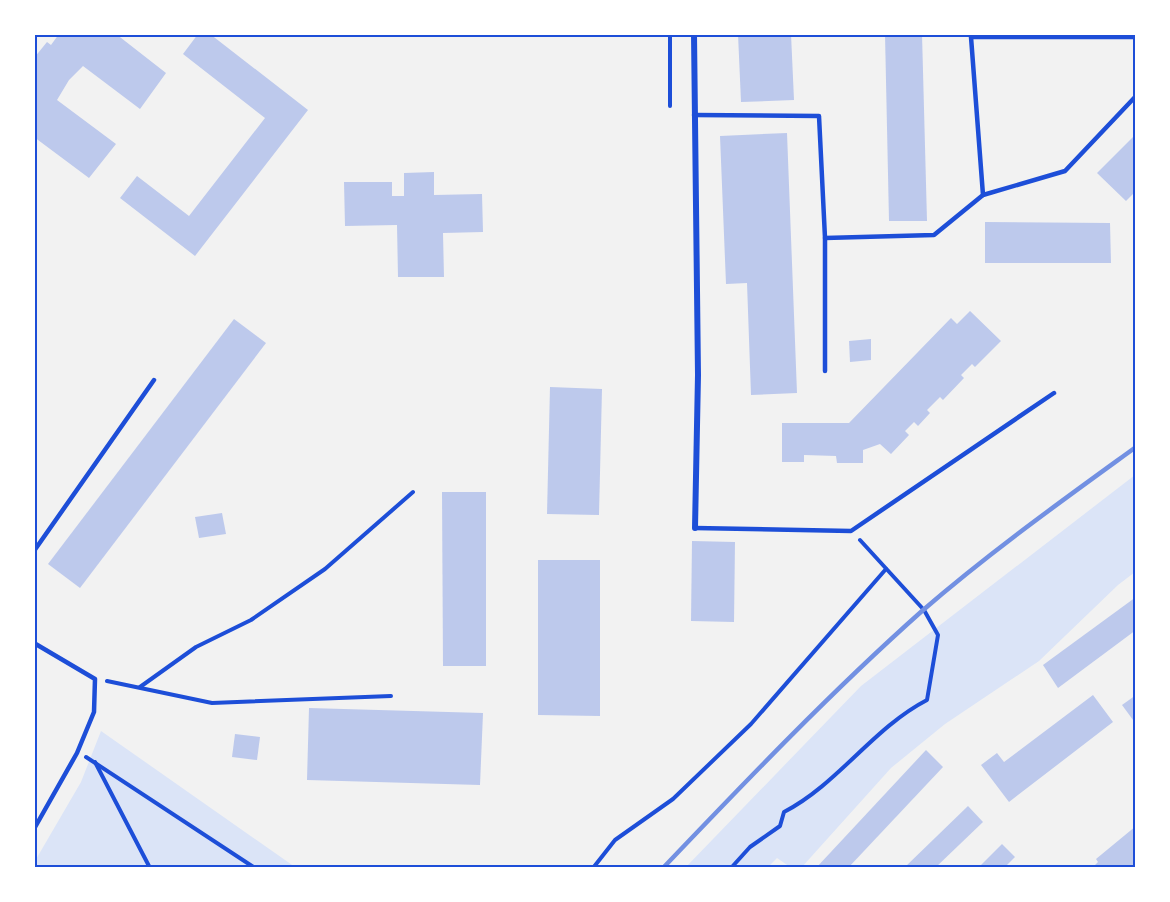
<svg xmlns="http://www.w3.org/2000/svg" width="1170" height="902" viewBox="0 0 1170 902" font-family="Ubuntu,sans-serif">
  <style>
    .green { fill: #dbe4f7 }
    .building { fill: #bdc9ec }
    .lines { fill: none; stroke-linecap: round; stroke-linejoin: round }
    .path { stroke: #1d4ed8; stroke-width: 4 }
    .service { stroke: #1d4ed8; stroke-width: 4.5 }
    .minor { stroke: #1d4ed8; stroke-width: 6 }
    .rail { stroke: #7290e2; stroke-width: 4.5 }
    .neatline { fill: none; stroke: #1d4ed8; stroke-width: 2 }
  </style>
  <rect width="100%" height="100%" fill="#f2f2f2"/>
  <g class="green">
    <polygon points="1135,475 1135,572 1118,585 1039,661 945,724 891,768 802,867 790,867 777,858 768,867 685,868 861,686"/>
    <polygon points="101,731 295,867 35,868 35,861 81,782"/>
  </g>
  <g class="building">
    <polygon points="59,34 116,34 166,73 140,109 83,66 69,80 57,100 116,144 89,178 34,137 34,58 47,42 51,45"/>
    <polygon points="198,34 210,34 308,110 195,256 120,198 137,176 189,216 265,118 183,54"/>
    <polygon points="738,34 791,34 794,100 741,102"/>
    <polygon points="885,34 922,34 927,221 889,221"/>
    <polygon points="787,133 797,393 751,395 747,283 726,284 720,136"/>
    <polygon points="1136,134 1136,191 1126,201 1097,173"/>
    <polygon points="434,172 434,195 482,194 483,232 443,233 444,277 398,277 397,225 345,226 344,182 392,182 392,196 404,196 404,173"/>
    <polygon points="985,222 1110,223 1111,263 985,263"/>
    <polygon points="970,311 1001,341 975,367 972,364 961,375 964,378 943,400 940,397 927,410 930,413 918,426 914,422 905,431 909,435 891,454 880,444 863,450 863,463 837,463 836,456 804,455 804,462 782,462 782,423 849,423 951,318 957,324"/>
    <polygon points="234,319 266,343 80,588 48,564"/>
    <polygon points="871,339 871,360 850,362 849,341"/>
    <polygon points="550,387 602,389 599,515 547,514"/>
    <polygon points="442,492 486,492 486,666 443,666"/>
    <polygon points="222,513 226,534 199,538 195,517"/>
    <polygon points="692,541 735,542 734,622 691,621"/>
    <polygon points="538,560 600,560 600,716 538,715"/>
    <polygon points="1136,597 1136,630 1058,688 1043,665"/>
    <polygon points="1093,695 1113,722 1009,802 981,765 997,753 1004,762"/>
    <polygon points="1136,695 1136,724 1122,705"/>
    <polygon points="309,708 483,713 480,785 307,780"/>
    <polygon points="235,734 260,737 257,760 232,757"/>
    <polygon points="926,750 943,767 848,868 816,868"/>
    <polygon points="968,806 983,822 935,868 904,868"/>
    <polygon points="1136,826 1136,868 1092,868 1098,862 1096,859"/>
    <polygon points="1002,844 1015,857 1004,868 978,868"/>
  </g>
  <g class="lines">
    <g class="path">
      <polyline points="670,34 670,106"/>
      <polyline points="34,36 35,34"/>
      <polyline points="107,681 212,703 391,696"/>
      <polyline points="140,687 196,647 251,620 325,569 413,492"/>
      <polyline points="86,757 255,868"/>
      <polyline points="95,762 150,868"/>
      <polyline points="593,868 615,840 673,799 751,724 886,569"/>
      <path d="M731,868L750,847L780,826L784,812C838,784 873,728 927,700L938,635L924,610L860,540"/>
    </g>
    <g class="service">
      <polyline points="694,115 819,116 825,238 825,371"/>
      <polyline points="983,195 1065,171 1136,96"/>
      <polyline points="825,238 934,235 983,195 971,37 1136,37"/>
      <polyline points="695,528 851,531 1054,393"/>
      <polyline points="34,551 154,380"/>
      <polyline points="34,643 95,679 94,712 77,753 34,829"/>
    </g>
    <polyline class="minor" points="694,34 698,375 695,528"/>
    <path class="rail" d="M663,868C747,780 831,692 922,611C990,552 1063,500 1136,447"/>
  </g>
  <rect width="1170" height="902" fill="none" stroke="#ffffff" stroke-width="72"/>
  <rect x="36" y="36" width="1098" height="830" class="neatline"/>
</svg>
